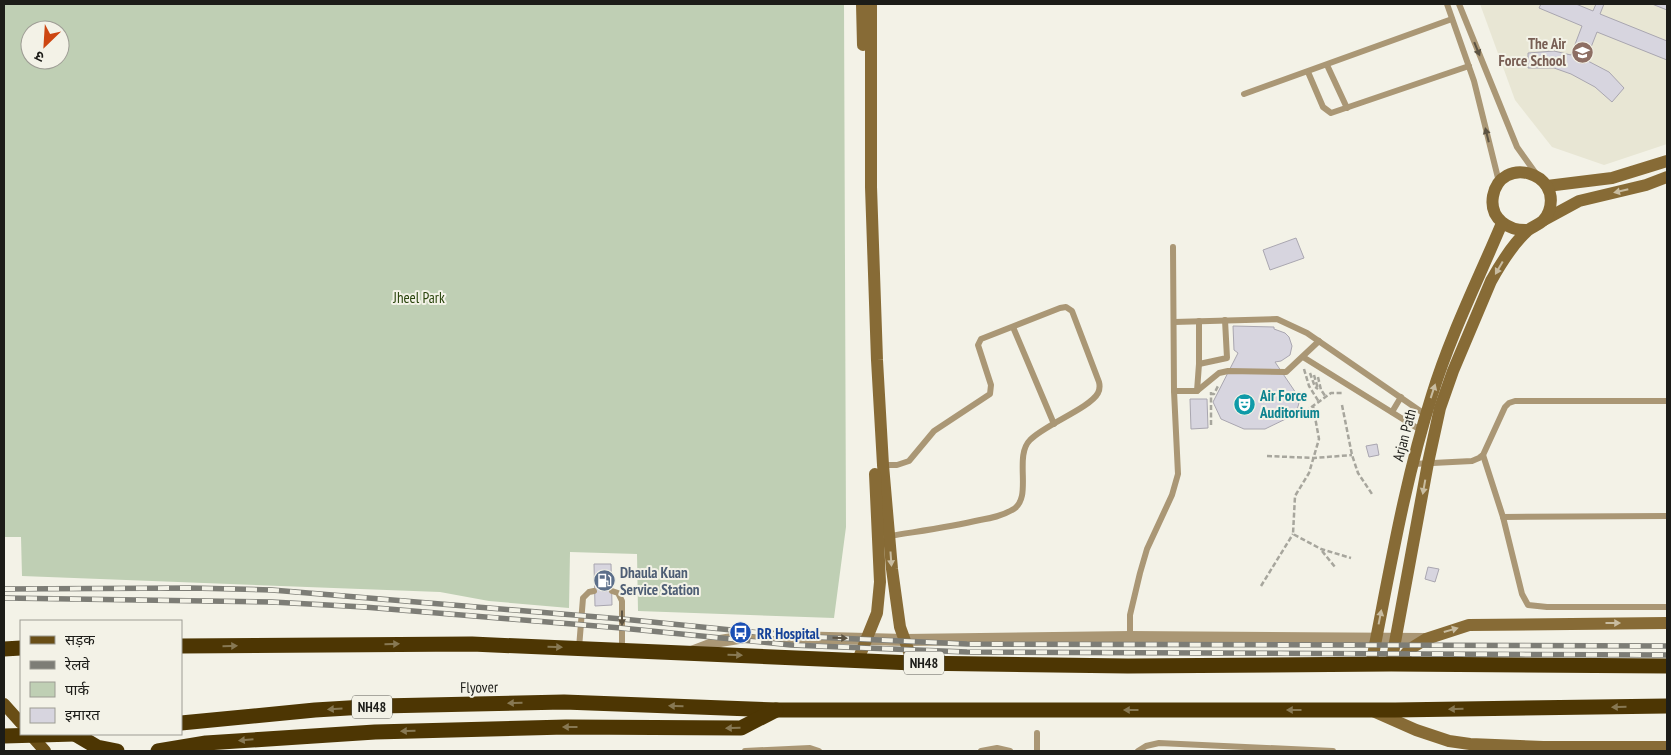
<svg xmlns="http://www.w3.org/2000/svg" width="1671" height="755" viewBox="0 0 1671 755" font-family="'PT Sans Narrow','Noto Sans Devanagari',sans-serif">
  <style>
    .built { fill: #e8e6d4 }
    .green { fill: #bfcfb4; fill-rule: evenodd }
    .building { fill: #d7d5df; stroke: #a9a6b0 }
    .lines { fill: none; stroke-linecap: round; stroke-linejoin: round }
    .path { stroke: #a7a69d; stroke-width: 2.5; stroke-dasharray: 5 2.5; stroke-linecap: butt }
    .lane { stroke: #aa9775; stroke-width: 6 }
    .street { stroke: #aa9775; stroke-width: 12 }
    .secondary { stroke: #876b36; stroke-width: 12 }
    .primary { stroke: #694e16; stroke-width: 12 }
    .highway { stroke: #4d3603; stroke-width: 15 }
    .rail-casing { stroke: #7d7d76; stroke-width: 5.5 }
    .rail { stroke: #f3f2e7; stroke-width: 4; stroke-dasharray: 11; stroke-linecap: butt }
    .highway-bridge { stroke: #4d3603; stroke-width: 15 }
    .oneway { fill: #5c5342 }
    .oneway2 { fill: #c8bca0 }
    .oneway3 { fill: #877853 }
    .labels { text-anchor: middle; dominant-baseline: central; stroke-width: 4; stroke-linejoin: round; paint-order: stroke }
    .shield { fill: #f3f2e7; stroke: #5c5c56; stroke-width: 1 }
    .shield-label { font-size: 14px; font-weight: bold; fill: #1c1c18 }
    .education-label { font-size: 15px; font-weight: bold; fill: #785e54; stroke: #f3f2e7; text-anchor: end }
    .park-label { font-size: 15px; fill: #2a450d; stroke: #f3f2e7 }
    .culture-label { font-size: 15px; font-weight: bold; fill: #0d838f; stroke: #f3f2e7; text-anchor: start }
    .street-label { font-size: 15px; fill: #1c1c18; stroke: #f3f2e7 }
    .service-label { font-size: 15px; font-weight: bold; fill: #4e5e75; stroke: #f3f2e7; text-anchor: start }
    .transit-label { font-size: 15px; font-weight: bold; fill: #164399; stroke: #f3f2e7; text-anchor: start }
  </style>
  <rect width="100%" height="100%" fill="#f3f2e7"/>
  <polygon class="built" points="1480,4 1667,4 1667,144 1604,165 1552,147 1515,100"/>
  <path class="green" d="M4,4H844L846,527L834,618L638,611L637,554L570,552L569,608L489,601L440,592L22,576L21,537H4ZM30,30H60V60H30Z"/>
  <g class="building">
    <polygon points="1541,4 1576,4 1593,11 1596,4 1604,4 1600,14 1667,41 1667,60 1597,32 1586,60 1609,72 1624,88 1612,102 1595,87 1571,74 1554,68 1528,68 1528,53 1554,51 1571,55 1582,26 1539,8"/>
    <polygon points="1652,4 1667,4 1667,10"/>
    <polygon points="1296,238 1304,258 1270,270 1263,250"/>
    <polygon points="1233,326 1274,327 1274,329 1285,333 1289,337 1292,346 1290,355 1281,361 1275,362 1300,399 1296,414 1265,429 1244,429 1221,419 1213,402 1238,353 1234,350"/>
    <polygon points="1190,399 1207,399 1208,428 1191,429"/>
    <polygon points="1377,444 1379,455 1369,457 1366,446"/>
    <polygon points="594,564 611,564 612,605 595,606"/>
    <polygon points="1428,567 1439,569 1435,582 1425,579"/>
  </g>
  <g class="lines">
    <g class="path">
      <polyline points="1304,369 1309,386 1319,402"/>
      <polyline points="1310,373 1315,387 1318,389"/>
      <polyline points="1314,375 1318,389"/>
      <polyline points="1318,377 1321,390 1326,397"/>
      <polyline points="1210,394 1214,394 1218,386"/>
      <polyline points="1342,405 1352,455 1358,473 1372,494"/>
      <polyline points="1313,406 1319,439 1309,473 1295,496 1293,534 1321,549 1351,558"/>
      <polyline points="1299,416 1331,393 1342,393"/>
      <polyline points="1211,425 1211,392"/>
      <polyline points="1267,456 1314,458 1352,455"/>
      <polyline points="1322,551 1335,567"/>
      <polyline points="1261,586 1293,534"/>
    </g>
    <g class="lane">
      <polyline points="1447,4 1474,81 1499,182"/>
      <polyline points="1459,4 1517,147 1537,175"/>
      <polyline points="1327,65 1347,108"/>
      <polyline points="1308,72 1323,107 1331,113 1469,66"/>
      <polyline points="1244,94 1452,19"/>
      <polyline points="1174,322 1277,319 1307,333 1426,415"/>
      <polyline points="1013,327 1054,424"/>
      <polyline points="1303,357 1422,431"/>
      <polyline points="1199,364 1227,358 1225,320"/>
      <polyline points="1174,391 1197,391 1219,373 1228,371 1286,372 1319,341"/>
      <polyline points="1197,391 1199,364 1199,321"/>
      <polyline points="1392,412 1401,397"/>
      <polyline points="1483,455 1503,517 1522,594 1528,605 1547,607 1667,607"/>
      <polyline points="1413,464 1472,461 1479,458 1483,455 1505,407 1509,403 1515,401 1667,401"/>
      <path d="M883,465H897L909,461L934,431L990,394L991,385L978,345L981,339L1060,308L1066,307L1072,311L1099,382C1100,386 1100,389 1098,393C1090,408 1044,425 1030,440C1013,457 1034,499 1012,510C1002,516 991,518 980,520C950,527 920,531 890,536"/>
      <polyline points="1503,517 1667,516"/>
      <polyline points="612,591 618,593 622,601 622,649"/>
      <polyline points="1130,637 1130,615 1140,573 1147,549 1172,495 1178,474 1174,391 1173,247"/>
      <polyline points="579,648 583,598 589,592 594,591"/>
      <polyline points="745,751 810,748 819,751"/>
      <polyline points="981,751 997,748 1010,751"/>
      <polyline points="1037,751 1037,733"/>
      <polyline points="1138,751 1146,746 1159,743 1333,751"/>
    </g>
    <polyline class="street" points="691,652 720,641 751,636 905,640 1130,637 1426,639"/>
    <g class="secondary">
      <polyline points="862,4 863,45"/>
      <polyline points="871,4 871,187 877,360 883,465 892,569 900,627 913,663"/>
      <polyline points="1547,186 1612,178 1667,161"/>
      <polyline points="1544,220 1579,201 1646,185 1667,177"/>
      <polyline points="858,660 877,613 880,582 875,474"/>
      <path d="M1391,664L1428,463L1440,408L1453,371L1491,281C1501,263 1512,245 1527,231C1535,224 1544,225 1549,211C1562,172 1501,155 1493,196C1489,219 1509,231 1528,230"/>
      <polyline points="1397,664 1410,649 1426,639 1469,625 1667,623"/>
      <path d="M1371,665C1389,575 1404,483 1432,395C1450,336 1478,280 1502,223"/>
      <polyline points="1373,711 1416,730 1449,741 1470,744 1543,747 1667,747"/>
    </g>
    <g class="primary">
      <polyline points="4,704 21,723"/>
      <polyline points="30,734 45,751"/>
    </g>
    <g class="highway">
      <polyline points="181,646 472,644 913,663 1128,666 1391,664 1667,666"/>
      <polyline points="4,649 21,648"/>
      <polyline points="181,723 315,710 381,706 564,702 777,710 1395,710 1667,706"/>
      <polyline points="75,734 97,747 117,751"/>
      <polyline points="158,751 206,743 375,732 566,727 741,728 776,710"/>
    </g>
    <defs>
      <g id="rail">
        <polyline points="4,589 191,588 272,590 622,619 792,636 967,644 1667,646"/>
        <polyline points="4,598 272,602 364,607 621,628 791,645 967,652 1667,655"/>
      </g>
    </defs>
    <use href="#rail" class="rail-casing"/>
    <use href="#rail" class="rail"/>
    <polyline class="highway-bridge" points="4,736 75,734"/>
  </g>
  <defs><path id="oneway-solid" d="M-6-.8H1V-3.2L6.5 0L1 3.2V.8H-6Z" transform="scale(1.25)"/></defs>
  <g class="oneway">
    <use href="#oneway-solid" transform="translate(1477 49) rotate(68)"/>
    <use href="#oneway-solid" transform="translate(1487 135) rotate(-104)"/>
    <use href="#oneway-solid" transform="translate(622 618) rotate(90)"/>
    <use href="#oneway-solid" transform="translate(840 638) rotate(1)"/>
  </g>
  <g class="oneway2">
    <use href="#oneway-solid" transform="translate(1621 191) rotate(167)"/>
    <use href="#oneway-solid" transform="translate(1499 268) rotate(120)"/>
    <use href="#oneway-solid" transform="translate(1433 391) rotate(-72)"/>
    <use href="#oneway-solid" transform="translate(1424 487) rotate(100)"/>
    <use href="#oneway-solid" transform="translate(891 559) rotate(86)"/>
    <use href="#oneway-solid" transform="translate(1380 617) rotate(-79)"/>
    <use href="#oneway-solid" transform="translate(1613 623)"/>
    <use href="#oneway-solid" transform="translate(1451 630) rotate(-16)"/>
  </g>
  <g class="oneway3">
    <use href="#oneway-solid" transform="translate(392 644) rotate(-1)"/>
    <use href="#oneway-solid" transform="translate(230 646) rotate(-1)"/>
    <use href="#oneway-solid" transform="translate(555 647) rotate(2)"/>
    <use href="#oneway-solid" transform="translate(735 655) rotate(2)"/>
    <use href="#oneway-solid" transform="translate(515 703) rotate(179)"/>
    <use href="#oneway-solid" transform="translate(676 706) rotate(-178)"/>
    <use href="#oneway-solid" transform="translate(1619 707) rotate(179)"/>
    <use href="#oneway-solid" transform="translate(335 709) rotate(177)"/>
    <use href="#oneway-solid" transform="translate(1456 709) rotate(179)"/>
    <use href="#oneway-solid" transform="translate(1131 710) rotate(-180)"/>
    <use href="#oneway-solid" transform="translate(1294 710) rotate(-180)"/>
    <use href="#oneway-solid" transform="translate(570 727) rotate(180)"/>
    <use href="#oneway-solid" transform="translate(733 728) rotate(179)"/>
    <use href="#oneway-solid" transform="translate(408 731) rotate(179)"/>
    <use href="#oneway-solid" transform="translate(246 740) rotate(175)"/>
  </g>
  <defs>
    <symbol id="school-disc" viewBox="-11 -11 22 22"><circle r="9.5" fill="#8d6e63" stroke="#f3f2e7"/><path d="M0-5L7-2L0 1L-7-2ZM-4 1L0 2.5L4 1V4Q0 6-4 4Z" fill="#fff"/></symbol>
    <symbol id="theatre-disc" viewBox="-11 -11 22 22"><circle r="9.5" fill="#0f9aa8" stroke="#f3f2e7"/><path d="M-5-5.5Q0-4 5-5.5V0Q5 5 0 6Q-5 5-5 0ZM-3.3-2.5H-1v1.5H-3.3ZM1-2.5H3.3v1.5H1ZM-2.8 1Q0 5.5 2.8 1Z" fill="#fff"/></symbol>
    <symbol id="fuel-disc" viewBox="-11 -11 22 22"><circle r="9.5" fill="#5c6f8a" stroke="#f3f2e7"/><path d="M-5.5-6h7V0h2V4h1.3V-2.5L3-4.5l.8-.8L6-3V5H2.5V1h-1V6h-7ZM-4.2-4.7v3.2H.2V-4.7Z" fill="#fff"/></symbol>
    <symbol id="bus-disc" viewBox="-11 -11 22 22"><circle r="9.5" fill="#1a4fb4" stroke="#f3f2e7"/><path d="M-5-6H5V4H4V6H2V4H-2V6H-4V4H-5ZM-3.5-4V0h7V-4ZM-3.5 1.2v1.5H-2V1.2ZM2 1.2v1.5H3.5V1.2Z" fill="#fff"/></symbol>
  </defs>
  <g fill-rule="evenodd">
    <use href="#school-disc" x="1570" y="40" width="25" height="25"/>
    <use href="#theatre-disc" x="1232" y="392" width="25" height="25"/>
    <use href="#fuel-disc" x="592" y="568" width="25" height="25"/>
    <use href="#bus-disc" x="728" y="620" width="25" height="25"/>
  </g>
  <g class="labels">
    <g class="shield">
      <rect x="904" y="651.5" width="40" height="23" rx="4"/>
      <rect x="352" y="695.5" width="40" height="23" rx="4"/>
    </g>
    <g class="shield-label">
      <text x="924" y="663">NH48</text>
      <text x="372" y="707">NH48</text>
    </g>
    <g class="education-label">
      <text x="1566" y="43">The Air<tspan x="1566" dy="17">Force School</tspan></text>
    </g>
    <g class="park-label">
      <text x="419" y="297">Jheel Park</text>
    </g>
    <g class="culture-label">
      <text x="1260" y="395">Air Force<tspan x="1260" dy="17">Auditorium</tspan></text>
    </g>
    <g class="street-label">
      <text transform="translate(1404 435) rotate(-75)">Arjan Path</text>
      <text transform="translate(479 687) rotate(-1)">Flyover</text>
    </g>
    <g class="service-label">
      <text x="620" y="572">Dhaula Kuan<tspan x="620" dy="17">Service Station</tspan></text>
    </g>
    <g class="transit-label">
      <text x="757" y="633">RR Hospital</text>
    </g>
  </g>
  <rect width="1671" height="755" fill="none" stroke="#1c1c18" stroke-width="10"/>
  <rect x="20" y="620" width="162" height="115" fill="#f3f2e7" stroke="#9d9c94"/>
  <rect x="30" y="636" width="25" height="8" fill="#694e16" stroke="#9d9c94"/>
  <text x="65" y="645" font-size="15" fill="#1c1c18">सड़क</text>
  <rect x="30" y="661" width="25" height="8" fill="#7d7d76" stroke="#9d9c94"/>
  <text x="65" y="670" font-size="15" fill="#1c1c18">रेलवे</text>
  <rect x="30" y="682" width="25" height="15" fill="#bfcfb4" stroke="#9d9c94"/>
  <text x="65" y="695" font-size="15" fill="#1c1c18">पार्क</text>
  <rect x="30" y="708" width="25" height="15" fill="#d7d5df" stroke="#9d9c94"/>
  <text x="65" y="720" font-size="15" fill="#1c1c18">इमारत</text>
  <g transform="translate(45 45) rotate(205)"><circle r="24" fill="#f3f2e7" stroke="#9d9c94"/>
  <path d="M0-4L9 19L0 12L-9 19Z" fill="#cd4611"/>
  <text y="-8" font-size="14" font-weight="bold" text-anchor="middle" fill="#1c1c18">उ</text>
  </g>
</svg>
